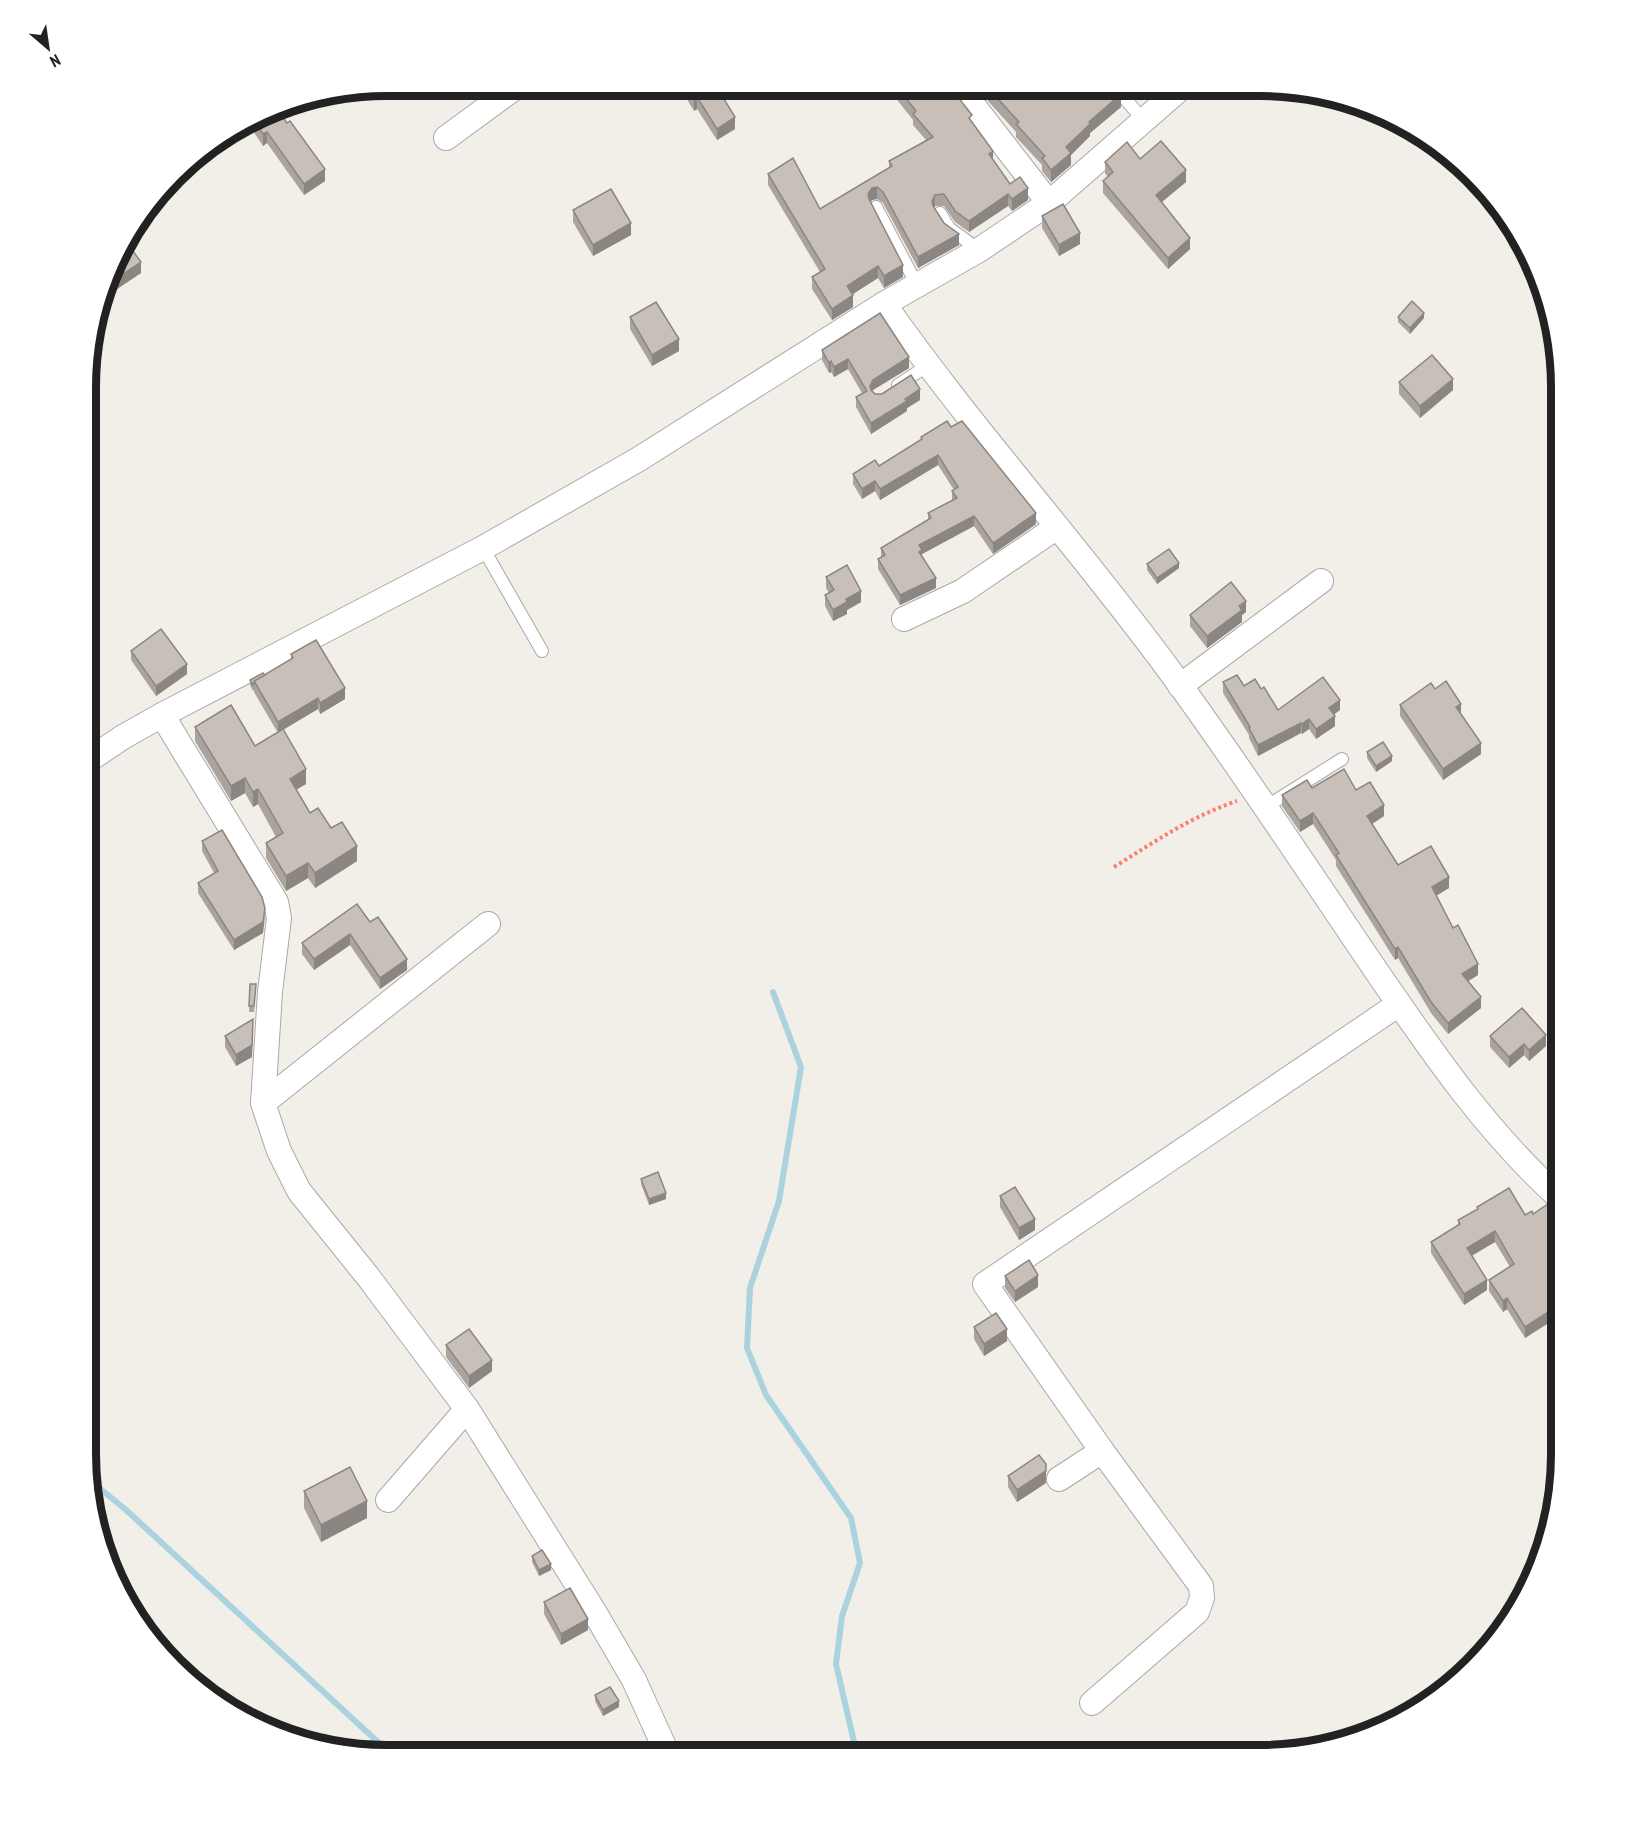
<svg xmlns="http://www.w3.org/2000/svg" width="1647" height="1841" viewBox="0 0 1647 1841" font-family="'PT Sans Narrow',sans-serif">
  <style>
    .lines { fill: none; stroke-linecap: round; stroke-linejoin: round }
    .stream { stroke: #aad3df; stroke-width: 6 }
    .lane-casing { stroke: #a9a9a9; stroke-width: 14 }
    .street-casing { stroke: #a9a9a9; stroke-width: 26 }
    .path { stroke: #fa8072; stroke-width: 4; stroke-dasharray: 3 3; stroke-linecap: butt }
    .lane { stroke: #fff; stroke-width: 12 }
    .street { stroke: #fff; stroke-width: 24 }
    .wall { fill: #aba49e }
    .shaded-wall { fill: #8b8681 }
    .building { fill: #c7bfb8; stroke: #8b8681; stroke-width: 1.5 }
    .rim { fill: none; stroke: #222; stroke-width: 8 }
  </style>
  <rect width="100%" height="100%" fill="#f2efe9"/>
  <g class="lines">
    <g class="stream">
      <polyline points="773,992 801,1067 779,1201 750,1288 747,1348 766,1395 851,1518 860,1563 842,1616 836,1664 857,1755"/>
      <polyline points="87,1478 125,1509 392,1755"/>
    </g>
    <defs>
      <g id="lane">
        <polyline points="1116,88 1144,121"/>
        <polyline points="1464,167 1512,222"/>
        <polyline points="876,207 917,285"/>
        <polyline points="940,213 949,228 979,250"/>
        <polyline points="898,385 927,366"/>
        <polyline points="483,548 542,651"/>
        <polyline points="1264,808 1342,759"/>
      </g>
      <g id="street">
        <polyline points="959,87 1049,203"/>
        <polyline points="446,138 517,86"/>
        <path d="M884,304C974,432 1080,548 1172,674C1243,771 1309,872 1377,972C1432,1052 1488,1134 1561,1199"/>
        <polyline points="904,619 963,591 1057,527"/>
        <polyline points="1180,686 1321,581"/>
        <polyline points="162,715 276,902 279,918 270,992 263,1103 279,1151 299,1191 369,1278 467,1409 595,1613 634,1680 668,1755"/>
        <polyline points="87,761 123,737 162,715 483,548 639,459 884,304 979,250 1049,203 1181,88"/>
        <polyline points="263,1103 488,924"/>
        <polyline points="1059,1479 1102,1451 985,1284 1399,1004"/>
        <polyline points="388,1500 467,1409"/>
        <polyline points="1092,1703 1197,1612 1202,1598 1201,1586 1102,1451"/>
      </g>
    </defs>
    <use href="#lane" class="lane-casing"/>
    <use href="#street" class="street-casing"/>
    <path class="path" d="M1114,867C1156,841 1190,817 1237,801"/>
    <use href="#lane" class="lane"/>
    <use href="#street" class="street"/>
  </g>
  <g class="wall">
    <polygon points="679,86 726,86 726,90 721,94 735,129 717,140 697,109 694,111"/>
    <polygon points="887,87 950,87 972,122 993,161 1010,184 1028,200 1012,211 1008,206 969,232 955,222 944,206 935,206 934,208 959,245 918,268 883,203 877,199 872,200 870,202 903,277 884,288 878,278 852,294 853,307 832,320 812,289 812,277 820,272 768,185 768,174 820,209 889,168 889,161 926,140 913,125 913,120"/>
    <polygon points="988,88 1121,107 1090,133 1090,136 1071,155 1071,165 1051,182 1042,171 1042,165 1016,137 1016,132 988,101"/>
    <polygon points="1126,88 1150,88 1136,99"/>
    <polygon points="277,109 325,181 304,195 267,143 263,146 249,125"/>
    <polygon points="1140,159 1186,182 1161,202 1190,249 1168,269 1103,193 1103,181 1108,177 1105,173 1105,162"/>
    <polygon points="573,210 631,235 593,256 573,222"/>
    <polygon points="1042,216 1080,244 1059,256 1042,228"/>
    <polygon points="123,246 141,273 117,289 111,281"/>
    <polygon points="630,317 679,351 652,366 630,329"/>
    <polygon points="1398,317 1424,318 1410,334 1398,322"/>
    <polygon points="822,350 909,368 873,390 872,392 875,394 920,400 907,408 907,411 871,434 856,407 856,397 862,393 848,369 834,377 831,372 829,373 822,360"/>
    <polygon points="1399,382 1453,390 1420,418 1399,394"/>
    <polygon points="951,427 1036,524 993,554 974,526 922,554 922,557 936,588 900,605 878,569 878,559 881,557 881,548 928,520 928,513 952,500 952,491 954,490 938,465 880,500 875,491 862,499 853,484 853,474 879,466 921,440 921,437"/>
    <polygon points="1147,564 1179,568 1157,584 1147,570"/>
    <polygon points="826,577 861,602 847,610 847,614 833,621 825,606 825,595 829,593 826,588"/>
    <polygon points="1246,612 1242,615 1242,622 1207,648 1190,626 1190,615"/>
    <polygon points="131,651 187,674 156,696 131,660"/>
    <polygon points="291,654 345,699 320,714 318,709 283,729 306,784 296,790 310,813 331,828 357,861 315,888 308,878 286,891 266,858 266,843 276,837 258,804 253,807 245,793 231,801 195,741 195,727 255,746 278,733 254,692 254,690 253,691 250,685 250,680 265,675 291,659"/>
    <polygon points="1223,682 1261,689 1278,710 1340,710 1334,714 1335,726 1316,739 1309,729 1302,734 1301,733 1258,756 1249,738 1249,735 1223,693"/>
    <polygon points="1435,689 1461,714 1481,754 1443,780 1400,716 1400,705"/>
    <polygon points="1367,752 1392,761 1376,772 1367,758"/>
    <polygon points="1312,788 1356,790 1384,816 1372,824 1398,865 1449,888 1436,896 1478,975 1468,981 1481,1008 1448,1034 1431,1013 1398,958 1395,960 1336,866 1336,860 1313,824 1300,832 1282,806 1282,795"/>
    <polygon points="202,841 265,918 263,933 234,950 198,893 198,883 214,873 202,851"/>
    <polygon points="370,922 407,970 380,989 350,945 314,970 302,954 302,943"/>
    <polygon points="250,984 256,984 254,1012 249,1012"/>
    <polygon points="253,1031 252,1057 236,1066 225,1047 225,1036"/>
    <polygon points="1490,1036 1546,1046 1529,1061 1524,1055 1509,1068 1490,1047"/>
    <polygon points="641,1179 666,1199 649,1205 641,1184"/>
    <polygon points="1000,1196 1035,1230 1019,1240 1000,1207"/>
    <polygon points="1561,1201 1561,1315 1525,1338 1507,1309 1503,1312 1489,1291 1489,1280 1510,1267 1495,1242 1472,1256 1487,1290 1464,1305 1431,1253 1431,1242 1458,1225 1458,1220 1477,1209 1477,1207 1525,1215 1533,1214"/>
    <polygon points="1005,1276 1038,1287 1015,1302 1005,1288"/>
    <polygon points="974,1327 1007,1341 984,1356 974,1339"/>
    <polygon points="446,1345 492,1371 469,1388 446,1357"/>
    <polygon points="1008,1476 1046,1483 1017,1502 1008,1487"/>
    <polygon points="304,1491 367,1518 321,1542 304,1508"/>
    <polygon points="532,1556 551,1570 539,1576 532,1562"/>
    <polygon points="544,1602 588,1630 561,1645 544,1614"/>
    <polygon points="595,1695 619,1707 603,1716 595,1701"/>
  </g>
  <g class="shaded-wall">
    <polygon points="715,86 726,86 726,90 715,97"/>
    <polygon points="1143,88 1150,88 1136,99 1136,93"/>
    <polygon points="1121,94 1121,107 1090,133 1090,136 1071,155 1071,165 1051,182 1051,170 1066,147 1089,122"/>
    <polygon points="697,97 697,109 694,111 694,99"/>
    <polygon points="735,117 735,129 717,140 717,129"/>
    <polygon points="267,132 267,143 263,146 263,134"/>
    <polygon points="993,151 993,162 989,154"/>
    <polygon points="325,169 325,181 304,195 304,184"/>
    <polygon points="1186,170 1186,182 1156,207 1156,195"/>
    <polygon points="877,187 877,199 872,200 868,206 868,194 872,188"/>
    <polygon points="1028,188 1028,200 1012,211 1012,199"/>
    <polygon points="1008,194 1008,206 969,232 969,221"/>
    <polygon points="935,195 935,206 932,213 932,201"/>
    <polygon points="631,223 631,235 593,256 593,245"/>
    <polygon points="1080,233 1080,244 1059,256 1059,245"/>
    <polygon points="959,234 959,245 918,268 918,257"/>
    <polygon points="1190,238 1190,249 1168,269 1168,258"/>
    <polygon points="141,262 141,273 117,289 117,278"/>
    <polygon points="903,265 903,277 884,288 884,276"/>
    <polygon points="878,266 878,278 847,298 847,286"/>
    <polygon points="853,295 853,307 832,320 832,309"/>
    <polygon points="1424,313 1424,318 1410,334 1410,328"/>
    <polygon points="679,339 679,351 652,366 652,355"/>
    <polygon points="909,357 909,368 873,390 870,397 870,386 873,380"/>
    <polygon points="848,359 848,369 834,377 834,367"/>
    <polygon points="831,361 831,372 829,373 829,363"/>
    <polygon points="1453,379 1453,390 1420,418 1420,406"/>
    <polygon points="920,389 920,400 907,408 907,411 871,434 871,423 905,399"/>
    <polygon points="938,455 938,465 880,500 880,489"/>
    <polygon points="875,481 875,491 862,499 862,489"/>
    <polygon points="1036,513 1036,524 993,554 993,543"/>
    <polygon points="974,516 974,526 922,554 922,560 919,562 919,545"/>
    <polygon points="1179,563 1179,568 1157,584 1157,578"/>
    <polygon points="936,578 936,588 900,605 900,595"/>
    <polygon points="861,591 861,602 847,610 847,614 833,621 833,610 846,599"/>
    <polygon points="1246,601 1246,612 1242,615 1242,622 1207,648 1207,636"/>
    <polygon points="187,664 187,674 156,696 156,686"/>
    <polygon points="345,688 345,699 320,714 320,703"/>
    <polygon points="318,698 318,709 278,733 278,722"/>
    <polygon points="1340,700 1340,710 1329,718 1329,708"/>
    <polygon points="1461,704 1461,715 1456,707"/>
    <polygon points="1335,716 1335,726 1316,739 1316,729"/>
    <polygon points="1309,719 1309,729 1302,734 1302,724"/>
    <polygon points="1301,723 1301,733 1258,756 1258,745"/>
    <polygon points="1481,743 1481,754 1443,780 1443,769"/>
    <polygon points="1392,756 1392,761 1376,772 1376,766"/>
    <polygon points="306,769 306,784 290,793 290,779"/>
    <polygon points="245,778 245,793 231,801 231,786"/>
    <polygon points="258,789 258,804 253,807 253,792"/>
    <polygon points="1384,805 1384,816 1367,827 1367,816"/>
    <polygon points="1313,813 1313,824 1300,832 1300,821"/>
    <polygon points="357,846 357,861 315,888 315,873"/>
    <polygon points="308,863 308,878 286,891 286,876"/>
    <polygon points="1449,877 1449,888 1432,898 1432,887"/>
    <polygon points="265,908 263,933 234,950 234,940"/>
    <polygon points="350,934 350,945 314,970 314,959"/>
    <polygon points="1398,947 1398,958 1395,960 1395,949"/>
    <polygon points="407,959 407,970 380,989 380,978"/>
    <polygon points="1478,964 1478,975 1462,985 1462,974"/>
    <polygon points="1481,997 1481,1008 1448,1034 1448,1023"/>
    <polygon points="253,1019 252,1057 236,1066 236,1055"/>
    <polygon points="1546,1035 1546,1046 1529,1061 1529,1050"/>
    <polygon points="1524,1044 1524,1055 1509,1068 1509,1057"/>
    <polygon points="666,1193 666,1199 649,1205 649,1199"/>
    <polygon points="1035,1219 1035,1230 1019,1240 1019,1228"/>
    <polygon points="1561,1222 1561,1233 1556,1225"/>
    <polygon points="1495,1231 1495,1242 1467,1258 1467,1248"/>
    <polygon points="1038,1275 1038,1287 1015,1302 1015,1291"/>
    <polygon points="1487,1280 1487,1290 1464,1305 1464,1294"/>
    <polygon points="1507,1298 1507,1309 1503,1312 1503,1301"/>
    <polygon points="1561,1304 1561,1315 1525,1338 1525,1327"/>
    <polygon points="1007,1329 1007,1341 984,1356 984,1344"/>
    <polygon points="492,1360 492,1371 469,1388 469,1376"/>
    <polygon points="1046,1471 1046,1483 1017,1502 1017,1490"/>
    <polygon points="367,1501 367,1518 321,1542 321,1525"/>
    <polygon points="551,1564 551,1570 539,1576 539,1570"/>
    <polygon points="588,1619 588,1630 561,1645 561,1634"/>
    <polygon points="619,1701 619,1707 603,1716 603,1710"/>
  </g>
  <g class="building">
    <polygon points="686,86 716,86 735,117 717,129 697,97 694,99"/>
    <polygon points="897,87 950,87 972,115 969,118 993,151 989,154 1010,184 1020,177 1028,188 1012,199 1008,194 969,221 955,211 944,194 935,195 932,201 933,206 944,223 959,234 918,257 883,192 877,187 872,188 868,194 869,199 903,265 884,276 878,266 847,286 853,295 832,309 812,277 825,269 768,174 793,158 820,209 892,166 889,161 933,137 913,114 916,111"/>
    <polygon points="989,87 1115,88 1121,94 1089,122 1090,124 1066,147 1071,153 1051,170 1042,158 1045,156 1016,124 1019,122 988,88"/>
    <polygon points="1131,88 1143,88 1136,93"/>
    <polygon points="277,109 287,123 290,121 325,169 304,184 267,132 263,134 255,122"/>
    <polygon points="1161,141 1186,170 1156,195 1190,238 1168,258 1103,181 1113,172 1105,162 1127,142 1140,159"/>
    <polygon points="611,189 631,223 593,245 573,210"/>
    <polygon points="1063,204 1080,233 1059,245 1042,216"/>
    <polygon points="127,243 141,262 117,278 113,273 123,246"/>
    <polygon points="1412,301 1424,313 1410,328 1398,317"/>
    <polygon points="656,302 679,339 652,355 630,317"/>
    <polygon points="880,313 909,357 873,380 870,386 871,390 875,394 882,394 911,375 920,389 905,399 907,401 871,423 856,397 867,391 848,359 834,367 831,361 829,363 822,350"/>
    <polygon points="1432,355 1453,379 1420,406 1399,382"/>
    <polygon points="947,421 951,427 962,421 1036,513 993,543 974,516 919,545 922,550 919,552 936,578 900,595 878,559 885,555 881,548 931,518 928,513 957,498 952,491 958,487 938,455 880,489 875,481 862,489 853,474 875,460 879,466 922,439 921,437"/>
    <polygon points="1169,549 1179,563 1157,578 1147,564"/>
    <polygon points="847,565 861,591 846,599 847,602 833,610 825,595 834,590 826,577"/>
    <polygon points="1231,582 1246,601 1239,606 1242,610 1207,636 1190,615"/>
    <polygon points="161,629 187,664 156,686 131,651"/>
    <polygon points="316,640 345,688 320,703 318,698 278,722 254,681 293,658 291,654"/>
    <polygon points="263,673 265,675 254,681 254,684 253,685 250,680"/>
    <polygon points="1237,675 1244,686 1255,679 1261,689 1264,687 1278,710 1323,677 1340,700 1329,708 1335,716 1316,729 1309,719 1302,724 1301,723 1258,745 1249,728 1250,727 1223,682"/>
    <polygon points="1446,681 1461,704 1456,707 1481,743 1443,769 1400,705 1431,683 1435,689"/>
    <polygon points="231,705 255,746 283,729 306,769 290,779 310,813 318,808 331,828 342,822 357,846 315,873 308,863 286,876 266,843 283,833 258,789 253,792 245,778 231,786 195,727"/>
    <polygon points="1383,742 1392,756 1376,766 1367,752"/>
    <polygon points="1344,769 1356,790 1370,782 1384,805 1367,816 1398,865 1431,846 1449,877 1432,887 1453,928 1458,925 1478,964 1462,974 1481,997 1448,1023 1431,1002 1398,947 1395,949 1336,855 1339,853 1313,813 1300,821 1282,795 1307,780 1312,788"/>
    <polygon points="222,830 262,897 265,908 263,922 234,940 198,883 218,871 202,841"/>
    <polygon points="357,904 370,922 378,917 407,959 380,978 350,934 314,959 302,943"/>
    <polygon points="250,984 256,984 254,1006 249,1006"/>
    <polygon points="1522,1008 1546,1035 1529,1050 1524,1044 1509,1057 1490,1036"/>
    <polygon points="253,1019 252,1045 236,1055 225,1036"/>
    <polygon points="658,1172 666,1193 649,1199 641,1179"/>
    <polygon points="1015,1187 1035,1219 1019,1228 1000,1196"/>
    <polygon points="1509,1188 1525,1215 1532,1211 1533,1214 1554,1200 1561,1201 1561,1222 1556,1225 1561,1233 1561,1304 1525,1327 1507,1298 1503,1301 1489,1280 1514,1264 1495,1231 1467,1248 1487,1280 1464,1294 1431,1242 1460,1224 1458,1220 1478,1209 1477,1207"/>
    <polygon points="1029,1260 1038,1275 1015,1291 1005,1276"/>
    <polygon points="996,1313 1007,1329 984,1344 974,1327"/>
    <polygon points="469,1329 492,1360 469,1376 446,1345"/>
    <polygon points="1039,1455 1046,1464 1046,1471 1017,1490 1008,1476"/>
    <polygon points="350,1467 367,1501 321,1525 304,1491"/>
    <polygon points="542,1550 551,1564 539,1570 532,1556"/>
    <polygon points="570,1588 588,1619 561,1634 544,1602"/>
    <polygon points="610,1687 619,1701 603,1710 595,1695"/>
  </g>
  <path d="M0 0H1647V1841H0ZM387 96H1260A291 291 0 0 1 1551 387V1454A291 291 0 0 1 1260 1745H387A291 291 0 0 1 96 1454V387A291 291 0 0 1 387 96Z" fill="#fff" fill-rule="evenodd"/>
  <path class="rim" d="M387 96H1260A291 291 0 0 1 1551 387V1454A291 291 0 0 1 1260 1745H387A291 291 0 0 1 96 1454V387A291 291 0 0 1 387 96Z"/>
  <g transform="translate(48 48) rotate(151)" stroke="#ffffff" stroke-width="4.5" paint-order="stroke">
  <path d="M0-4.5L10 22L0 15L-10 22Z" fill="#222222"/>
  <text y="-9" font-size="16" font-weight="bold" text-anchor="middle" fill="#222222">N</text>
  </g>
</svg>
